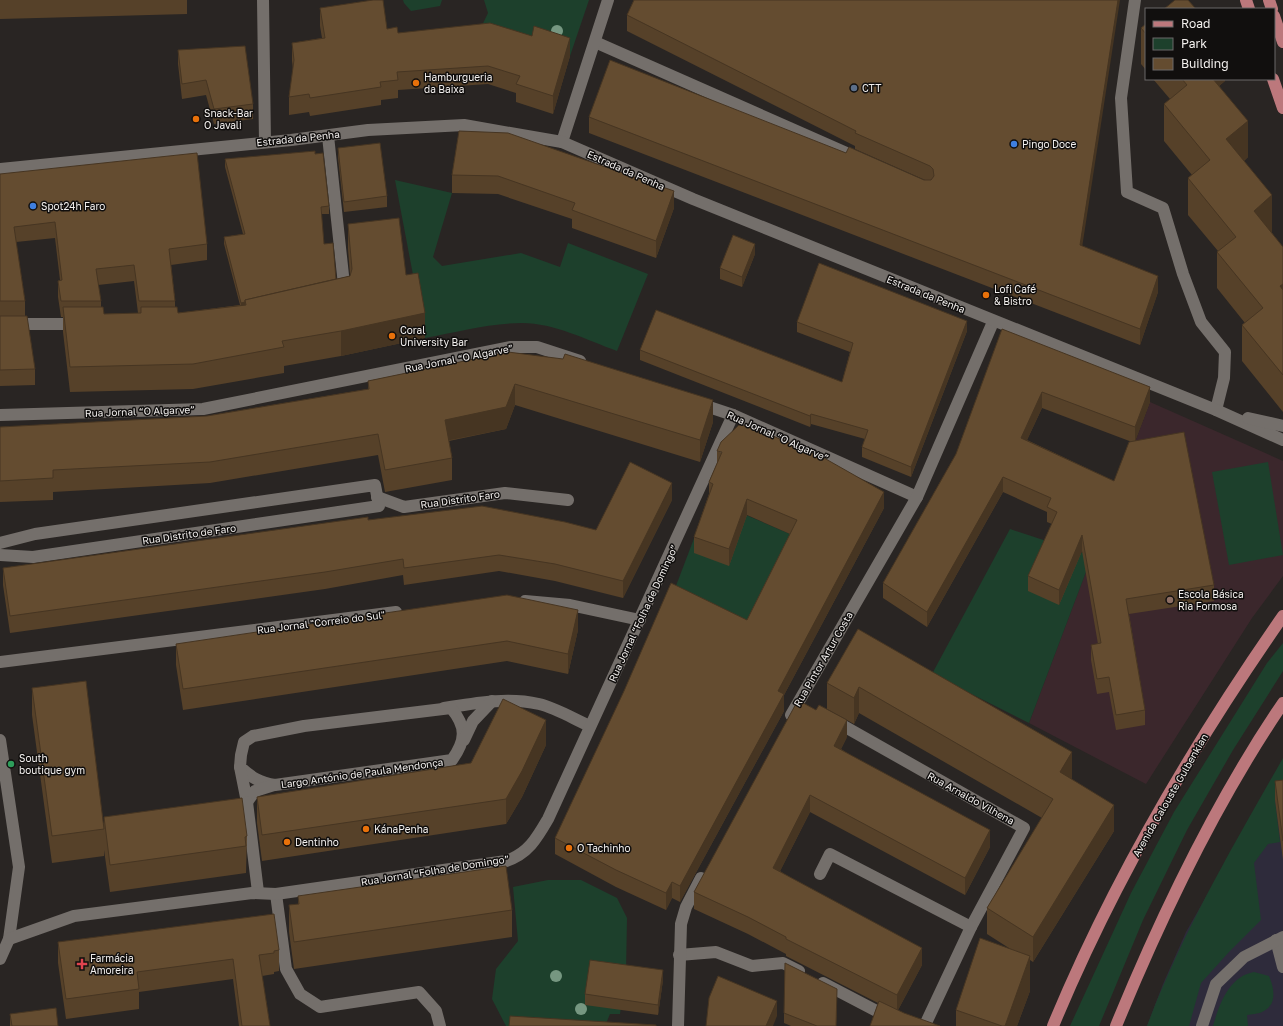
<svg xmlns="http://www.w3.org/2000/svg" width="1283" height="1026" viewBox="0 0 1283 1026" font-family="'Golos Text',sans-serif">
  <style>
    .education { fill: #3b272c }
    .medical { fill: #2e2b3b }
    .green { fill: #1d402c }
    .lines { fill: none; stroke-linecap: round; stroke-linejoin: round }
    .service { stroke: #746f6b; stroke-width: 12 }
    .minor { stroke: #746f6b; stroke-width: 12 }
    .tertiary { stroke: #746f6b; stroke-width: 12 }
    .primary { stroke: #bc787c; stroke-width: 12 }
    .tree { fill: #769781 }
    .wall { fill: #564129; fill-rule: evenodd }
    .shaded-wall { fill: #463522 }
    .building { fill: #644c30; stroke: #463522 }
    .food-dot { fill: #e8710a; stroke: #110f0e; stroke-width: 1.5 }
    .service-dot { fill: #5c6f8a; stroke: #110f0e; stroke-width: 1.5 }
    .shop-dot { fill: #3f7fe0; stroke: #110f0e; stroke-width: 1.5 }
    .education-dot { fill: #8d6e63; stroke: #110f0e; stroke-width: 1.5 }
    .leisure-dot { fill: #2e9e5b; stroke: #110f0e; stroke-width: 1.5 }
    .health-dot { fill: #e0444e; stroke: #110f0e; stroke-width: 1.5 }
    .labels { text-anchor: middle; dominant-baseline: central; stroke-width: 3; stroke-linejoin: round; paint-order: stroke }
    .poi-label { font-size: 10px; fill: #f3f0ee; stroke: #110f0e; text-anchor: start }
    .street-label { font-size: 10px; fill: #f3f0ee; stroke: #110f0e }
  </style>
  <rect width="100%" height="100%" fill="#292523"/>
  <polygon class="education" points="1150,402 1283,461 1283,576 1252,618 1146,784 1029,723"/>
  <polygon class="medical" points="1283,762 1283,1026 1147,1026 1163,984 1186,932"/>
  <g class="green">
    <polygon points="403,0 442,0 440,6 411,11 404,3"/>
    <polygon points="484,0 589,0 570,56 474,42 488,13"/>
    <path d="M395,180L452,193L433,257L442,266L521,253L560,267L568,243L648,274L617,351C587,340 554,323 522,323C490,323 457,332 425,338Z"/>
    <polygon points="1268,462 1283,555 1229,565 1212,472"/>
    <polygon points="709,499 797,537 747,636 671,599"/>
    <polygon points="1010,529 1092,556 1029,723 932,674"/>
    <polygon points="1283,643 1283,671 1233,750 1187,830 1143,920 1099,1026 1070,1026 1131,893 1174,812 1267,663"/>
    <path d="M1283,758V798L1275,800L1280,842L1268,844L1254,863L1261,920L1229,952L1201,983L1189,1026H1147C1183,931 1233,846 1283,758Z"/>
    <polygon points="548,880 581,880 617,898 627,918 626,971 620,1014 610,1014 605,1026 506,1026 492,999 496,969 518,941 513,887"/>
    <path d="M1254,972L1269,976C1274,988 1278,1005 1262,1012C1258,1014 1251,1014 1247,1015L1248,1026H1213C1219,1005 1229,976 1254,972Z"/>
  </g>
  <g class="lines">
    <g class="service">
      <polyline points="1135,0 1121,98 1127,192 1163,208 1183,274 1201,322 1225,352 1224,378 1216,410"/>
      <polyline points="1276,940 1283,967"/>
      <polyline points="1202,1026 1216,984 1244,957 1283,937"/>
    </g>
    <g class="minor">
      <polyline points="263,0 265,142"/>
      <polyline points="595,42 860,159"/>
      <polyline points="328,136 345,294"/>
      <polyline points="562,142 608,0"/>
      <polyline points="0,324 79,324"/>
      <polyline points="697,403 733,415 917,497"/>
      <polyline points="0,415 203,409 511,347 537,347 580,361"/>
      <polyline points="377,497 404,507 505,493 568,500"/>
      <polyline points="0,543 35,534 375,485 379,506 33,557 0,555"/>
      <polyline points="525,601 570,605 640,620"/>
      <polyline points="0,662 396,612"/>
      <path d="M444,708C476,703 507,697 539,704C556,708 574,719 590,726"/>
      <path d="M451,708C467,727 466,740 452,760L275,785C260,783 251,777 240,767L241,755L244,742L253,736L304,726Z"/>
      <polyline points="791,715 917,497 993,322"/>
      <polyline points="833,720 1024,828 971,927 925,1025 912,1026"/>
      <polyline points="0,740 19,867 9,939 0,959"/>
      <polyline points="464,740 473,721 492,701"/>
      <polyline points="240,767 247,802 255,791 274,785"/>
      <polyline points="247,802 258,892"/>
      <polyline points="820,874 830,854 971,927"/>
      <polyline points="276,894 286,969 300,994 320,1007 419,992 436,1011 440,1026"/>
      <path d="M9,939L74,916L252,893L276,894L506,861C528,854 537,838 548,819L733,415"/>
      <polyline points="679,955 716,952 752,966 783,963 799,971"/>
      <polyline points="823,983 890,1018"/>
      <polyline points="678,1026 681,924 686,907 701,878"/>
    </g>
    <g class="tertiary">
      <polyline points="0,169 291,140 368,130 464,125 562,142 693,199 1216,410 1283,440"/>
      <polyline points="1248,418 1283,426"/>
    </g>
    <g class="primary">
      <polyline points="1246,0 1249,9"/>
      <polyline points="1269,0 1272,9"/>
      <polyline points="1274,16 1283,42"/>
      <polyline points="1273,79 1283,108"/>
      <path d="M1053,1026C1113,881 1193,745 1283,616"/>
      <path d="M1116,1026C1162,914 1215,803 1283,703"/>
    </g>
  </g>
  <g class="tree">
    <circle cx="557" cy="31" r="6"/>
    <circle cx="556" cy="976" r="6"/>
    <circle cx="581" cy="1009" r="6"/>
  </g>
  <g class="wall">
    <polygon points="0,0 187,0 187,14 0,19"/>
    <polygon points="634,0 1082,246 1158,292 1140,345 589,133 589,117 846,153 924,180 925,180 855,149 855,146 627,31 627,15"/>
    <polygon points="320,8 387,29 398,33 570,56 553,114 516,102 516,93 488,84 398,90 398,98 381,100 381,105 310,116 309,112 289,115 289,97 293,69 292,61 292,43 322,38 320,26"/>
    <polygon points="1146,24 1146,70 1141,64 1141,28"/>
    <polygon points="178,50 253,104 253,119 214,124 206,95 182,99 178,64"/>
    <polygon points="1153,79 1225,79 1225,81 1219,86 1248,157 1244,161 1272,232 1271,232 1283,247 1283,412 1242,361 1242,325 1245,323 1217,288 1217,252 1218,251 1188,215 1188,178 1192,175 1164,141 1164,104 1170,99"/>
    <polygon points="459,131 674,208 656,258 572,228 572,219 498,194 452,193 452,175"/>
    <polygon points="338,148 387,196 387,207 344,212 338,158"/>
    <path d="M315,154L329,206V214H321L324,244L336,279L350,276V274L348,249V224L406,275L425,338L341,356L284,366V373L193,389L70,392L63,332V317H61L58,297V281L60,280L55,238L16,242L25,301V316L35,369V385L0,386V174L207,244V260L171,265L175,301V307L178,313L240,305L224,244V237L243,234L225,167V159ZM134,281L138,313L104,314L101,307V301L98,285Z"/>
    <polygon points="755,254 742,287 720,279 720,268"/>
    <polygon points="797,322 967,331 911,477 862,457 862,447 865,439 811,424 810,427 640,360 640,350 842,382 850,352 797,332"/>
    <path d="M1002,329L1150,402L1135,441L1214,585V601L1129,614L1145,710V725L1116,730L1109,692L1097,694L1091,660V645L1098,644L1082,551L1059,605L1028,591V576L1052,524L1047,522V512L1003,492L927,627L883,598V583L956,454ZM1042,408L1132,442L1114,481L1027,440Z"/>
    <polygon points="508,352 713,422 700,462 515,405 506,429 449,441 452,458 452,480 385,492 378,455 210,483 53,492 53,500 0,502 0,427 207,416 368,389 368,381"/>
    <polygon points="717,451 884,508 784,695 784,711 680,902 672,898 666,910 616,887 555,854 555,838 747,620 790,534 747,515 729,566 694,553 694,537 709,494 709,482 717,463"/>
    <polygon points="672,500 623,598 555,581 499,571 404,585 403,575 325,589 10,633 3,585 3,568 368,520 596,530"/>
    <polygon points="858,629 1072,778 1071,779 1114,831 1033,962 1030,960 1030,991 1017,1026 956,1026 956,1010 1012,950 987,934 987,908 1042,818 859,713 854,724 827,709 827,683"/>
    <polygon points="578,630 568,674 507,661 183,710 176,665 176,644"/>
    <polygon points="32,688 104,824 104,817 247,836 246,873 110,892 104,850 104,856 52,863 32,715"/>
    <polygon points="847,737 841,749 990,847 965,895 810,812 780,871 922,965 898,1010 870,1026 878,1003 786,956 786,954 748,934 694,909 694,892"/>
    <polygon points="546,745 522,797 506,824 262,861 257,823 257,797 471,763"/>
    <polygon points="1283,780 1283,860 1275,800 1275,781"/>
    <polygon points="298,896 512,910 512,937 294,969 289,932 289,905 298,904"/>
    <polygon points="58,942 279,950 279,971 274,972 274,974 262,976 270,1026 239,1026 233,979 139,992 139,1009 66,1019 58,963"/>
    <polygon points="663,980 658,1015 585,1005 585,994"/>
    <polygon points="837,999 836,1026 791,1026 784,1023 784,1013"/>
    <polygon points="10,1014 58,1026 10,1026"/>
  </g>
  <g class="shaded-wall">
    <polygon points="1118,0 1120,0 1080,261 1080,245"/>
    <polygon points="570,38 570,56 553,114 553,96"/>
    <polygon points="1201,79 1225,79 1225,81 1201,100"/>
    <polygon points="1248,121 1248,157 1226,175 1226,139"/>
    <polygon points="674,191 674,208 656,258 656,241"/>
    <polygon points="1272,195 1272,232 1254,247 1254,211"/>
    <polygon points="755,244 755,254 742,287 742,277"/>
    <polygon points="1158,276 1158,292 1140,345 1140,329"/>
    <polygon points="1283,284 1283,320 1280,286"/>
    <polygon points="245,302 245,309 241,310 241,303"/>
    <polygon points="425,313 425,338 341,356 341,331"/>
    <polygon points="967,321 967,331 911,477 911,467"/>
    <polygon points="515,384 515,405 506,429 445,441 445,420"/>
    <polygon points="1150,387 1150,402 1135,442 1135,427"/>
    <polygon points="1042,392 1042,408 1021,453 1021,438"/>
    <polygon points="713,400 713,422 700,462 700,440"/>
    <polygon points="811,414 811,424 810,427 810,416"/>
    <polygon points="1003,477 1003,492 927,627 927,612"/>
    <polygon points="672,483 672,500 623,598 623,581"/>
    <polygon points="884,492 884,508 784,695 784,711 680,902 680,886 778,691"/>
    <polygon points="747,499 747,515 729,566 729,549"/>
    <polygon points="1082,535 1082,551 1059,605 1059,590"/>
    <polygon points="578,610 578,630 568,674 568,654"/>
    <polygon points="859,687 859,713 854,724 854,698"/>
    <polygon points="546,720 546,745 522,797 506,824 506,799"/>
    <polygon points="847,720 847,737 834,763 834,746"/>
    <polygon points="1072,752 1072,778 1060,798 1060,772"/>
    <polygon points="810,795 810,812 773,885 773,868"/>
    <polygon points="1114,805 1114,831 1033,962 1033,937"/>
    <polygon points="990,830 990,847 965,895 965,878"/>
    <polygon points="672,882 672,898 666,910 666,893"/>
    <polygon points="922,948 922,965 897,1012 897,995"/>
    <polygon points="1030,956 1030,991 1017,1026 1005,1026"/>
    <polygon points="663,970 663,980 658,1015 658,1005"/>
    <polygon points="777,1001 777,1016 773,1026 766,1026"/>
  </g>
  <g class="building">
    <polygon points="373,0 383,0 387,29 397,27 398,33 490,23 532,36 534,26 570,38 553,96 516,84 520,76 488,66 397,72 398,80 380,82 381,87 310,98 309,94 289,97 294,60 292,43 325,38 320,8"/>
    <polygon points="634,0 1118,0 1080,245 1158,276 1140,329 589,117 610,60 846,153 849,147 924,180 931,180 934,176 933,169 930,166 855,133 856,131 627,15"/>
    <polygon points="1175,0 1188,0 1196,9 1164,9"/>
    <polygon points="1146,24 1146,34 1141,28"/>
    <polygon points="245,46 253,104 214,109 206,80 182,84 178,50"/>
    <polygon points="1182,79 1213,79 1248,121 1226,139 1272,195 1254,211 1283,247 1283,284 1280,286 1283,290 1283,375 1242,325 1263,308 1217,252 1236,237 1188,178 1210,160 1164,104 1187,85"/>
    <polygon points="459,131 508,133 674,191 656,241 572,210 575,203 498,176 452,175"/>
    <polygon points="380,143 387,196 344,202 338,148"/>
    <polygon points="315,151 315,154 323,153 329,206 321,207 324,244 333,243 336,279 245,300 245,302 241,303 224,237 245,234 225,159"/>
    <polygon points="197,153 207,244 169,249 175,301 139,301 134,265 96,269 101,301 61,301 58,281 62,280 55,222 14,227 25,301 0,301 0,174"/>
    <polygon points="399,218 406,275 418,273 425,313 341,331 282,341 284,347 193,364 70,367 63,307 103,307 104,314 141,313 141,307 177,307 178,313 246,305 245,300 350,276 352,269 348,224"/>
    <polygon points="733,235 755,244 742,277 720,268"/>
    <polygon points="819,263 967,321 911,467 862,447 868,430 811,414 810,416 640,350 656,310 842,382 853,343 797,322"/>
    <polygon points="0,316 27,316 35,369 0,370"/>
    <polygon points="1002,329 1150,387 1135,427 1042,392 1021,438 1114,481 1129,442 1184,432 1214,585 1126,599 1145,710 1116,715 1109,677 1097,679 1091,645 1101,643 1082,535 1059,590 1028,576 1057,512 1047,507 1051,498 1003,477 927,612 883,583 956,454"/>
    <polygon points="508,352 563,359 565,354 713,400 700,440 515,384 506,407 445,420 452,458 385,470 378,434 210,462 53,470 53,478 0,481 0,427 207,416 369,389 368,381"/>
    <polygon points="739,425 752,427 824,458 884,492 778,691 784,694 680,886 672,882 666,893 616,870 555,838 624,691 671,583 747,620 797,520 747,499 729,549 694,537 713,484 709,482 722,452 717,451 721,442"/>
    <polygon points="630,462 672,483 623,581 555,564 499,555 404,568 403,559 325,572 10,616 3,568 368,517 368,520 482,506 565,522 596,530"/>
    <polygon points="507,595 578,610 568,654 507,641 183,689 176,644"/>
    <polygon points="858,629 1072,752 1060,772 1114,805 1033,937 987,908 1053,799 859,687 854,698 827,683"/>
    <polygon points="86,681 104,829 52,836 32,688"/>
    <polygon points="503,699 546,720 522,771 506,799 262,835 257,797 471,763"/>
    <polygon points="798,700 816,710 819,705 847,720 834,746 990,830 965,878 810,795 773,868 922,948 897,995 786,939 786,937 748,917 694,892"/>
    <polygon points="1283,780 1283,841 1275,781"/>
    <polygon points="242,798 247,836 245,837 246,846 110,865 104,817"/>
    <polygon points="506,866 512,910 294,942 289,905 299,904 298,896"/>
    <polygon points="274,914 279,950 274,951 274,953 259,955 270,1026 242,1026 233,959 137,972 139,989 66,999 58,942"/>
    <polygon points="980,938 1030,956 1005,1026 1002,1026 956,1010"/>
    <polygon points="590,960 663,970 658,1005 585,994"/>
    <polygon points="785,963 837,989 836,1026 817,1026 784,1013"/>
    <polygon points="718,976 777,1001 766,1026 706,1026 709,998"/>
    <polygon points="879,1001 904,1013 940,1026 870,1026"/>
    <polygon points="56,1008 58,1026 12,1026 10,1014"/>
    <polygon points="510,1016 656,1025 656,1026 509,1026"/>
  </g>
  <g class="food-dot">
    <circle cx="416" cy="83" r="4"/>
    <circle cx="196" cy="119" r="4"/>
    <circle cx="986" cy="295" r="4"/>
    <circle cx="392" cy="336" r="4"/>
    <circle cx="366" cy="829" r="4"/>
    <circle cx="287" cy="842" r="4"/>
    <circle cx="569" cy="848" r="4"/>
  </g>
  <circle class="service-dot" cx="854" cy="88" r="4"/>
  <g class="shop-dot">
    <circle cx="1014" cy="144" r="4"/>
    <circle cx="33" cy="206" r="4"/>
  </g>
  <circle class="education-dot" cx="1170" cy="600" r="4"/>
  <circle class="leisure-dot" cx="11" cy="764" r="4"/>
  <path class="health-dot" d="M80 958h4v4h4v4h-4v4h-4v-4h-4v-4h4z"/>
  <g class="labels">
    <g class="poi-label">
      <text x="424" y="77">Hamburgueria<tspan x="424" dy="12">da Baixa</tspan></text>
      <text x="862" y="88">CTT</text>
      <text x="204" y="113">Snack-Bar<tspan x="204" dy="12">O Javali</tspan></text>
      <text x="1022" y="144">Pingo Doce</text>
      <text x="41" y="206">Spot24h Faro</text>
      <text x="994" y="289">Lofi Café<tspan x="994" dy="12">&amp; Bistro</tspan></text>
      <text x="400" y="330">Coral<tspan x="400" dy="12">University Bar</tspan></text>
      <text x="1178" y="594">Escola Básica<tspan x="1178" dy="12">Ria Formosa</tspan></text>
      <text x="19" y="758">South<tspan x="19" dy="12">boutique gym</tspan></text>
      <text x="374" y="829">KánaPenha</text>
      <text x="295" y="842">Dentinho</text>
      <text x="577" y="848">O Tachinho</text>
      <text x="90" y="958">Farmácia<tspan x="90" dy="12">Amoreira</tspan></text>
    </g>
    <g class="street-label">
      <text transform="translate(298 138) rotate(-6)">Estrada da Penha</text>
      <text transform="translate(626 170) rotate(24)">Estrada da Penha</text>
      <text transform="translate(926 294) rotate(22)">Estrada da Penha</text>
      <text transform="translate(459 358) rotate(-11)">Rua Jornal “O Algarve”</text>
      <text transform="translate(140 411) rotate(-2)">Rua Jornal “O Algarve”</text>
      <text transform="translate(778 436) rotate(24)">Rua Jornal “O Algarve”</text>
      <text transform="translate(460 499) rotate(-8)">Rua Distrito Faro</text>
      <text transform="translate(189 534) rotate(-8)">Rua Distrito de Faro</text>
      <text transform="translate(643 613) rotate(-65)">Rua Jornal “Folha de Domingo”</text>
      <text transform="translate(321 622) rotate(-7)">Rua Jornal "Correio do Sul"</text>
      <text transform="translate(823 659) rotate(-60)">Rua Pintor Artur Costa</text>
      <text transform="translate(362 773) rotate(-8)">Largo António de Paula Mendonça</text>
      <text transform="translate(1170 795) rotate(-60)">Avenida Calouste Gulbenkian</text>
      <text transform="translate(971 798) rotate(29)">Rua Arnaldo Vilhena</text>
      <text transform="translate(435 870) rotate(-9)">Rua Jornal “Folha de Domingo”</text>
    </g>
  </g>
  <rect x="1145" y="8" width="130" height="72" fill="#110f0e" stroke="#6b6968"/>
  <rect x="1153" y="21" width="20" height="6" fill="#bc787c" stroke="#6b6968"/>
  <text x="1181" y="28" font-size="12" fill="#f3f0ee">Road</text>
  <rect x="1153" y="38" width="20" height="12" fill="#1d402c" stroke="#6b6968"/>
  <text x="1181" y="48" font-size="12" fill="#f3f0ee">Park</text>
  <rect x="1153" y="58" width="20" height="12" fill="#644c30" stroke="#6b6968"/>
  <text x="1181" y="68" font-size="12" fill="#f3f0ee">Building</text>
</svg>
